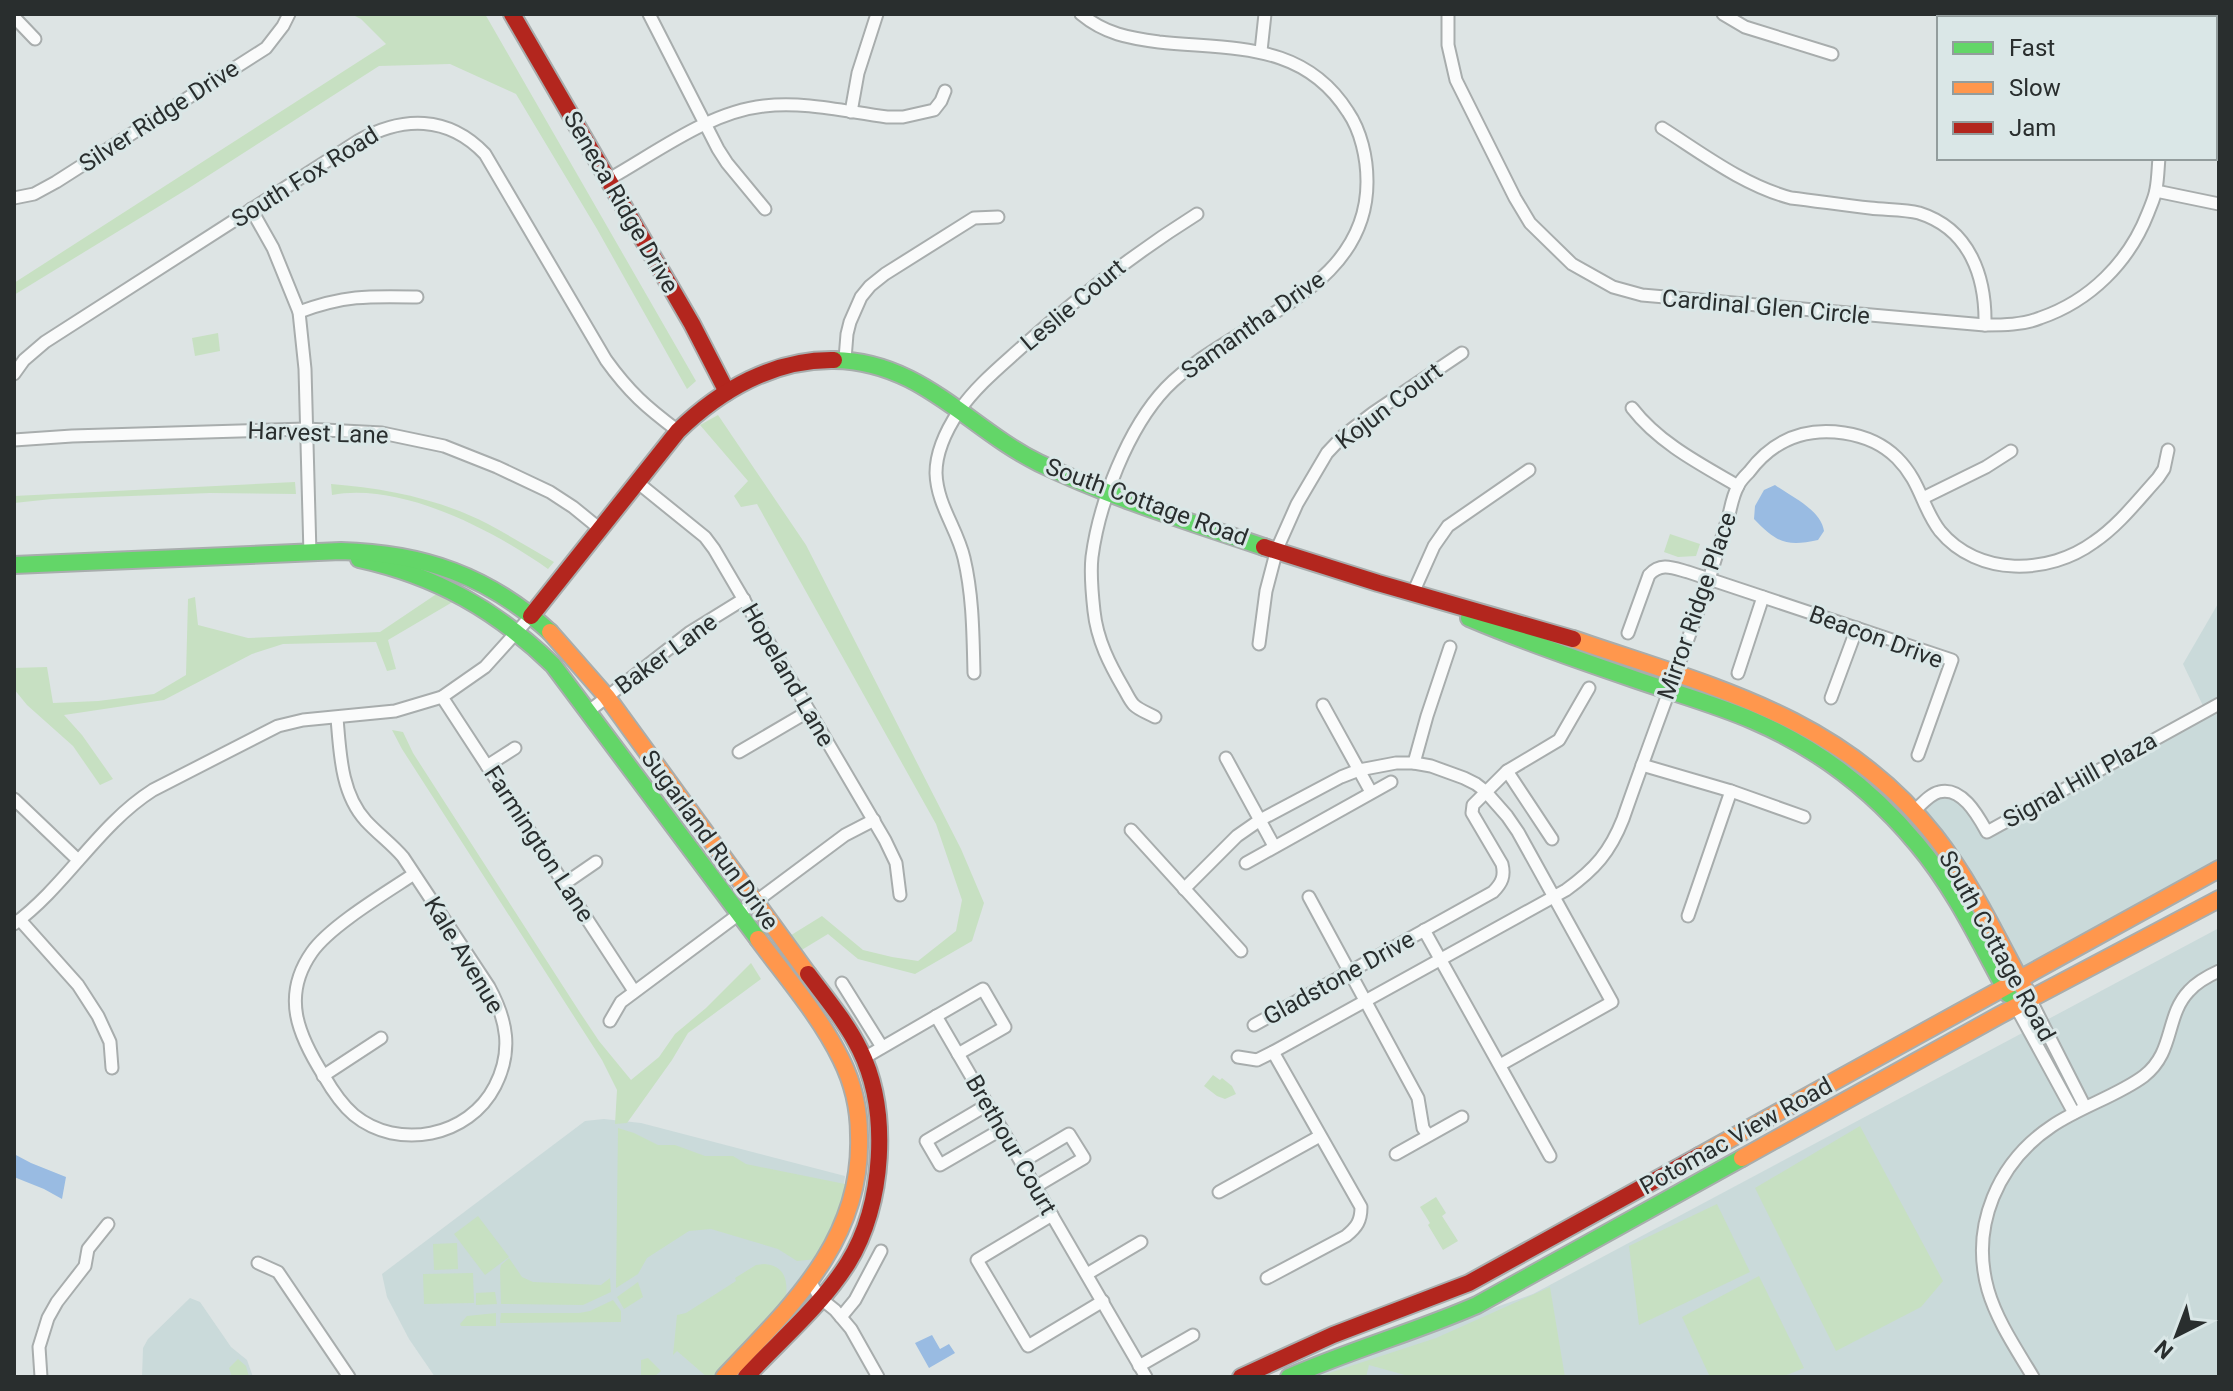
<svg xmlns="http://www.w3.org/2000/svg" width="2233" height="1391" font-family="Roboto,sans-serif">
<style>
.built{fill:#cadada}
.green{fill:#c7e0c2}
.water{fill:#99bbe2}
.lines{fill:none;stroke-linecap:round;stroke-linejoin:round}
.street-casing{stroke:#a8adad;stroke-width:15}
.fast-casing{stroke:#a8adad;stroke-width:20}
.slow-casing{stroke:#a8adad;stroke-width:20}
.jam-casing{stroke:#a8adad;stroke-width:20}
.street{stroke:#fafbfb;stroke-width:11}
.fast{stroke:#63d668;stroke-width:16}
.slow{stroke:#ff974d;stroke-width:16}
.jam{stroke:#b3261e;stroke-width:16}
.labels{text-anchor:middle;dominant-baseline:central;stroke-width:6;stroke-linejoin:round;paint-order:stroke}
.street-label{font-size:24px;fill:#292e2e;stroke:#dae7e7}
</style>
<rect width="100%" height="100%" fill="#dde4e4"/>
<g class="built">
<polygon points="2219,602 2219,869 2019,979 1913,812 1934,793 1950,792 1987,831 2205,710 2183,664"/>
<polygon points="2219,928 2219,1377 1299,1377 1533,1294"/>
<polygon points="604,1119 641,1123 845,1176 842,1198 835,1219 813,1261 788,1293 712,1377 435,1377 409,1339 387,1297 382,1274 585,1121"/>
<polygon points="190,1298 200,1302 231,1347 247,1360 253,1377 142,1377 143,1348 148,1339"/>
</g>
<g class="green">
<polygon points="351,14 485,14 696,381 687,389 597,229 516,94 450,64 379,66 189,188 14,295 14,283 386,44 361,19"/>
<polygon points="218,333 220,351 195,356 192,338"/>
<polygon points="718,415 806,545 961,849 984,903 972,941 915,974 858,959 828,934 800,951 788,937 822,916 863,950 892,957 918,961 956,931 962,900 936,824 757,504 741,507 734,496 748,481 700,425"/>
<polygon points="295,482 296,494 210,493 52,499 14,503 14,496"/>
<path d="M331,484C384,488 440,499 488,524C510,536 532,549 554,562L548,569C493,530 401,482 332,495Z"/>
<polygon points="1670,534 1700,544 1696,556 1678,557 1664,552"/>
<polygon points="438,593 456,600 388,640 396,669 387,671 376,642 283,644 252,654 164,700 64,715 82,735 113,779 100,785 73,746 27,705 14,689 14,668 47,667 53,703 98,701 154,694 186,675 188,599 195,597 198,625 248,638 380,632"/>
<polygon points="392,730 403,732 413,753 579,1011 599,1041 631,1080 659,1057 675,1034 706,1008 751,963 761,979 688,1033 672,1060 627,1123 615,1124 617,1090 602,1060 402,749"/>
<polygon points="1213,1075 1220,1080 1222,1078 1232,1086 1236,1094 1225,1099 1217,1096 1204,1086"/>
<polygon points="1860,1126 1943,1281 1921,1307 1836,1351 1755,1188"/>
<polygon points="618,1128 634,1133 658,1145 675,1145 705,1156 733,1156 746,1164 850,1185 842,1213 816,1259 797,1261 778,1249 711,1229 689,1231 647,1258 638,1274 616,1288"/>
<polygon points="1436,1197 1446,1213 1442,1216 1458,1241 1443,1250 1428,1225 1430,1223 1420,1207"/>
<polygon points="1717,1204 1750,1272 1639,1325 1629,1246"/>
<polygon points="478,1216 509,1257 485,1275 454,1234"/>
<polygon points="457,1243 458,1269 434,1270 433,1244"/>
<polygon points="509,1258 522,1277 533,1282 601,1285 610,1278 611,1292 583,1305 501,1304 500,1270 501,1265"/>
<path d="M765,1264C784,1266 788,1279 786,1297L714,1377H707L677,1351L673,1355L677,1315L686,1313L736,1281L735,1278L756,1265Z"/>
<polygon points="473,1273 474,1303 424,1304 423,1274"/>
<polygon points="1759,1276 1804,1368 1782,1377 1710,1377 1682,1317"/>
<polygon points="638,1282 643,1297 624,1309 617,1297"/>
<polygon points="1550,1287 1565,1377 1412,1377 1369,1365 1366,1377 1317,1377 1436,1338"/>
<polygon points="495,1292 497,1304 476,1305 476,1293"/>
<polygon points="613,1300 621,1311 621,1322 500,1323 501,1313 579,1313 590,1311"/>
<polygon points="496,1313 496,1326 461,1326 460,1324 467,1316"/>
<polygon points="648,1358 661,1371 654,1377 641,1377 641,1360"/>
<polygon points="238,1359 246,1366 249,1377 232,1377 229,1368"/>
</g>
<g class="water">
<path d="M1775,485C1792,497 1821,510 1824,531L1818,540C1786,547 1776,542 1754,519L1755,506L1764,490Z"/>
<polygon points="14,1154 31,1163 66,1177 62,1199 44,1189 14,1177"/>
<polygon points="932,1335 940,1349 949,1344 955,1353 929,1368 915,1343"/>
</g>
<g class="lines">
<g class="street-casing">
<g id="street">
<polyline points="649,14 718,149 727,163 765,209"/>
<path d="M1081,14C1105,34 1129,38 1159,42C1232,50 1303,41 1348,112C1361,131 1367,158 1367,181C1368,294 1231,321 1166,388C1128,428 1099,503 1092,557C1090,575 1092,593 1094,611C1097,640 1110,665 1124,689C1127,694 1130,701 1134,705C1139,710 1148,713 1155,717"/>
<path d="M1448,14V45L1456,80L1515,198L1530,223L1572,264L1613,287L1642,295L1985,325C2003,325 2023,325 2040,318C2090,301 2129,262 2148,213C2151,205 2155,197 2156,189C2158,179 2158,168 2159,158"/>
<polyline points="1723,14 1745,27 1832,54"/>
<polyline points="2131,14 2132,18"/>
<polyline points="14,17 35,39"/>
<polyline points="1261,51 1265,14"/>
<polyline points="2215,63 2219,62"/>
<polyline points="851,112 858,73 877,14"/>
<path d="M1662,128C1703,154 1743,185 1791,198C1817,201 1843,205 1870,208C1886,210 1904,209 1919,213C1970,229 1986,277 1985,325"/>
<path d="M609,179C657,152 709,112 764,106C805,101 847,112 887,117H903L934,110L941,101L945,91"/>
<polyline points="2156,191 2219,204"/>
<polyline points="14,198 34,194 56,182 266,48 283,26 289,14"/>
<polyline points="251,209 273,248 299,312 305,369 310,554"/>
<path d="M299,312C345,295 369,296 417,297"/>
<polyline points="845,359 847,334 850,322 861,297 870,286 885,274 974,218 998,217"/>
<path d="M14,374L24,360L45,342L358,141C402,116 448,115 485,154L606,360C629,392 646,407 678,431"/>
<path d="M1632,408C1659,443 1700,464 1738,486"/>
<polyline points="14,440 72,436 306,429 382,433 444,446 497,467 550,492 573,507 600,529"/>
<polyline points="637,482 705,537 714,549 885,840 896,863 900,895"/>
<polyline points="1923,498 1986,467 2011,451"/>
<polyline points="1413,593 1434,546 1448,526 1529,470"/>
<path d="M1628,633L1649,575C1661,562 1673,568 1688,572L1952,660L1918,755"/>
<polyline points="1259,644 1266,591 1277,549 1297,504 1327,453 1343,436 1373,413 1462,353"/>
<path d="M974,673C973,635 973,596 964,558C957,528 937,505 936,473C936,450 947,429 959,411C976,386 1001,366 1023,346C1078,297 1135,253 1197,214"/>
<polyline points="1738,673 1763,597"/>
<polyline points="442,697 634,991"/>
<polyline points="1831,698 1857,628"/>
<polyline points="1323,705 1371,792"/>
<polyline points="589,711 689,633 744,599"/>
<path d="M337,718C340,753 341,794 366,821C378,834 392,844 403,857L489,987C507,1020 513,1051 495,1086C469,1137 398,1151 354,1115C341,1104 332,1090 324,1076C298,1035 281,996 312,952C330,926 387,892 414,874"/>
<polyline points="739,752 809,711"/>
<polyline points="1226,758 1274,846"/>
<polyline points="1414,763 1427,716 1450,647"/>
<polyline points="1642,765 1731,791 1804,817"/>
<polyline points="487,766 515,748"/>
<polyline points="1507,771 1552,839"/>
<polyline points="14,799 78,860"/>
<path d="M1913,812C1921,805 1930,794 1939,792C1962,786 1978,816 1987,832L2219,704"/>
<polyline points="1131,830 1241,951"/>
<polyline points="1246,863 1391,782"/>
<polyline points="564,884 596,862"/>
<polyline points="1184,889 1237,836 1260,820 1341,777 1359,770 1396,763 1414,763 1431,766 1464,778 1476,784 1485,791 1507,816 1518,832 1612,1002 1500,1065"/>
<polyline points="1309,897 1418,1098 1423,1128 1428,1135"/>
<polyline points="1688,916 1731,791"/>
<polyline points="20,920 78,985 98,1016 110,1042 112,1068"/>
<path d="M14,924C66,886 98,825 153,790L278,726L303,720L395,711L442,697L485,667L531,616"/>
<polyline points="1424,930 1550,1156"/>
<polyline points="842,983 882,1047"/>
<polyline points="2030,999 2085,1107"/>
<polyline points="2016,1007 2074,1113"/>
<polyline points="936,1016 1146,1377"/>
<polyline points="610,1021 621,1002 845,835 874,820"/>
<path d="M1254,1025L1493,892C1502,883 1505,876 1502,864L1472,813L1473,805L1507,771L1559,740L1589,688"/>
<path d="M1238,1057L1257,1060L1273,1052L1566,890C1595,869 1610,852 1623,819C1651,738 1682,659 1709,579C1716,558 1722,536 1729,515C1731,506 1733,495 1738,486C1740,481 1745,476 1749,472C1773,440 1804,427 1844,433C1864,436 1883,444 1897,458C1921,482 1922,508 1940,531C1978,577 2049,575 2094,542C2119,525 2138,500 2158,478L2164,469L2168,450"/>
<polyline points="864,1058 983,989 1005,1027 958,1054"/>
<polyline points="323,1076 381,1038"/>
<polyline points="987,1105 926,1141 940,1165 1002,1129"/>
<polyline points="1396,1154 1462,1117"/>
<polyline points="1022,1162 1069,1134 1084,1158 1035,1187"/>
<polyline points="1219,1192 1320,1136"/>
<polyline points="1052,1215 977,1260 1028,1346 1103,1301"/>
<polyline points="258,1263 278,1272 349,1377"/>
<polyline points="1087,1274 1141,1242"/>
<path d="M1267,1278L1346,1236C1357,1227 1361,1221 1361,1207L1273,1052"/>
<polyline points="810,1281 820,1298 835,1310 851,1329 878,1377"/>
<polyline points="841,1317 855,1300 881,1251"/>
<polyline points="1139,1366 1193,1335"/>
<polyline points="41,1377 39,1347 48,1318 57,1302 85,1266 88,1249 108,1224"/>
<path d="M2033,1377C2017,1350 1997,1321 1988,1290C1970,1226 1998,1162 2052,1126C2080,1107 2119,1095 2144,1076C2175,1052 2165,1016 2189,991C2197,982 2208,976 2219,971"/>
</g>
</g>
<g class="fast-casing">
<g id="fast">
<path d="M834,360C921,361 968,428 1039,463C1109,497 1190,522 1264,547"/>
<path d="M359,559C437,576 496,610 553,665L758,939"/>
<path d="M14,565L341,551C423,553 489,576 550,632"/>
<path d="M1469,618C1523,641 1578,660 1634,679C1674,693 1715,704 1754,721C1817,748 1873,791 1917,844C1955,889 1980,943 2008,994"/>
<path d="M1289,1377C1350,1350 1415,1332 1477,1305L1742,1158"/>
</g>
</g>
<g class="slow-casing">
<g id="slow">
<polyline points="550,632 607,697 808,974"/>
<path d="M1573,639C1710,686 1841,716 1935,836C1974,886 2000,944 2030,999"/>
<polyline points="1699,1156 2219,869"/>
<polyline points="1742,1158 2000,1015 2219,899"/>
<path d="M724,1377C791,1306 863,1240 859,1135C859,1109 853,1083 841,1059C820,1016 786,977 758,939"/>
</g>
</g>
<g class="jam-casing">
<g id="jam">
<polyline points="512,14 692,324 727,392"/>
<polyline points="1264,547 1378,583 1573,639"/>
<path d="M531,616L678,431C720,390 774,359 834,360"/>
<path d="M746,1377C780,1340 821,1306 848,1263C884,1205 890,1111 860,1050C847,1023 826,998 808,974"/>
<polyline points="1241,1377 1333,1335 1469,1283 1699,1156"/>
</g>
</g>
<use href="#street" class="street"/>
<use href="#fast" class="fast"/>
<use href="#slow" class="slow"/>
<use href="#jam" class="jam"/>
</g>
<g class="labels">
<g class="street-label">
<text transform="translate(159 116) rotate(-33)">Silver Ridge Drive</text>
<text transform="translate(305 177) rotate(-32)">South Fox Road</text>
<text transform="translate(621 202) rotate(60)">Seneca Ridge Drive</text>
<text transform="translate(1073 305) rotate(-40)">Leslie Court</text>
<text transform="translate(1766 307) rotate(5)">Cardinal Glen Circle</text>
<text transform="translate(1253 325) rotate(-35)">Samantha Drive</text>
<text transform="translate(1389 406) rotate(-37)">Kojun Court</text>
<text transform="translate(318 433) rotate(2)">Harvest Lane</text>
<text transform="translate(1147 502) rotate(20)">South Cottage Road</text>
<text transform="translate(1697 606) rotate(-71)">Mirror Ridge Place</text>
<text transform="translate(1876 637) rotate(20)">Beacon Drive</text>
<text transform="translate(666 654) rotate(-36)">Baker Lane</text>
<text transform="translate(788 675) rotate(60)">Hopeland Lane</text>
<text transform="translate(2080 780) rotate(-29)">Signal Hill Plaza</text>
<text transform="translate(710 840) rotate(54)">Sugarland Run Drive</text>
<text transform="translate(539 844) rotate(57)">Farmington Lane</text>
<text transform="translate(1997 946) rotate(61)">South Cottage Road</text>
<text transform="translate(464 955) rotate(59)">Kale Avenue</text>
<text transform="translate(1339 978) rotate(-29)">Gladstone Drive</text>
<text transform="translate(1736 1136) rotate(-29)">Potomac View Road</text>
<text transform="translate(1011 1145) rotate(60)">Brethour Court</text>
</g>
</g>
<rect width="2233" height="1391" fill="none" stroke="#292e2e" stroke-width="32"/>
<rect x="1937" y="16" width="280" height="144" fill="#dae7e7" stroke="#939d9d" stroke-width="2"/>
<rect x="1953" y="42" width="40" height="12" fill="#63d668" stroke="#939d9d" stroke-width="2"/>
<text x="2009" y="56" font-size="24" fill="#292e2e">Fast</text>
<rect x="1953" y="82" width="40" height="12" fill="#ff974d" stroke="#939d9d" stroke-width="2"/>
<text x="2009" y="96" font-size="24" fill="#292e2e">Slow</text>
<rect x="1953" y="122" width="40" height="12" fill="#b3261e" stroke="#939d9d" stroke-width="2"/>
<text x="2009" y="136" font-size="24" fill="#292e2e">Jam</text>
<g transform="translate(2177 1335) rotate(222)" stroke="#dae7e7" stroke-width="6" paint-order="stroke">
<path d="M0-6L14 30L0 20L-14 30Z" fill="#292e2e"/>
<text y="-12" font-size="22" font-weight="bold" text-anchor="middle" fill="#292e2e">N</text>
</g>
</svg>
